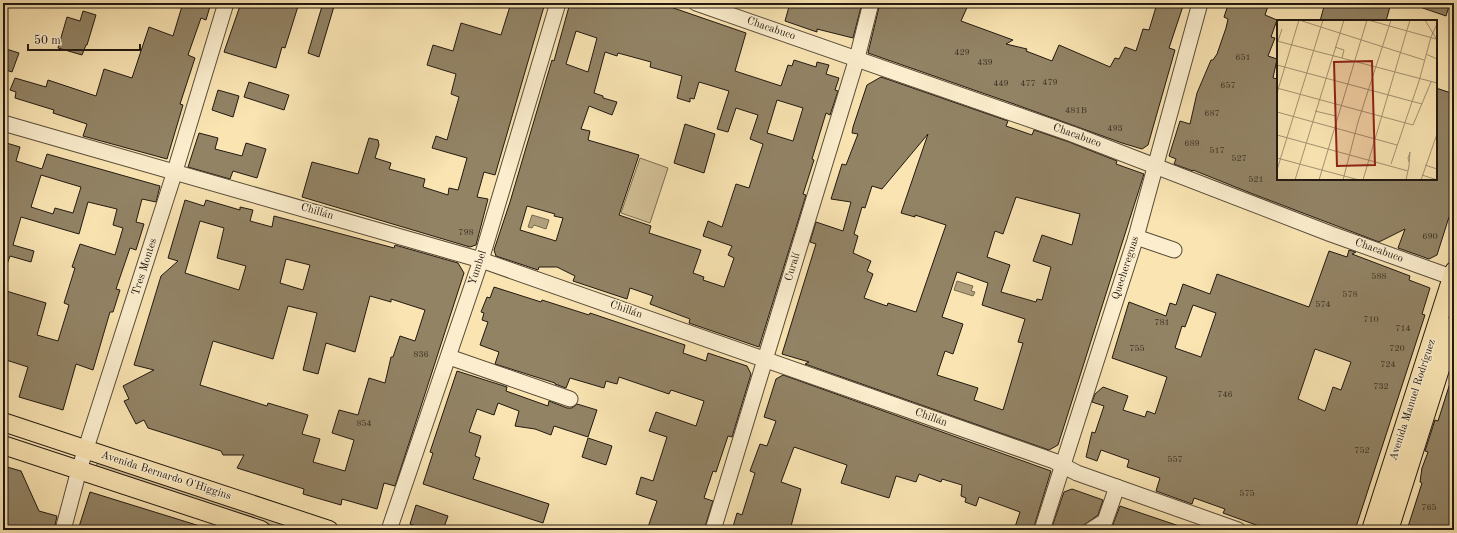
<svg xmlns="http://www.w3.org/2000/svg" width="1457" height="533" font-family="'Old Standard TT',serif">
<style>
.green{fill:#d4c197;stroke:#7b6d54}
.water{fill:#b09f7b;stroke:#776951}
.building{fill:#928365;stroke:#221911;fill-rule:evenodd}
.lines{fill:none;stroke-linecap:round;stroke-linejoin:round}
.minor-casing{stroke:#584c39;stroke-width:17}
.major-casing{stroke:#221911;stroke-width:20}
.minor{stroke:#fbedcd;stroke-width:15}
.major{stroke:#f9e4b2;stroke-width:18}
.labels{text-anchor:middle;dominant-baseline:central;stroke-width:3;stroke-linejoin:round;paint-order:stroke}
.number-label{font-size:9px;fill:#3e3426}
.street-label{font-size:11px;fill:#221911;stroke:#fbedcd}
.inset-road{fill:none;stroke:#a39372;stroke-width:1}
.view{fill:#8f2418;fill-opacity:0.15;stroke:#8f2418;stroke-width:2}
.inset-edge{fill:none;stroke:#221911;stroke-width:2}
</style>
<rect width="100%" height="100%" fill="#f9e4b2"/>
<filter id="stains"><feTurbulence type="fractalNoise" baseFrequency=".005" numOctaves="4"/><feColorMatrix values="0 0 0 0 .2 0 0 0 0 .09 0 0 0 0 .02 0 0 0 .5 -.17"/></filter>
<radialGradient id="worn" r=".72"><stop offset=".6" stop-color="#630" stop-opacity="0"/><stop offset="1" stop-color="#630" stop-opacity=".3"/></radialGradient>
<g class="green">
<polygon points="640,158 668,168 650,223 621,213"/>
<polygon points="98,461 308,530 287,530 96,467"/>
</g>
<g class="water">
<polygon points="532,215 549,220 546,229 534,225 532,228 528,227"/>
<polygon points="957,281 973,286 971,291 975,292 973,296 954,290"/>
</g>
<g class="building">
<polygon points="183,3 211,3 206,20 201,18 188,55 195,58 180,104 183,105 167,159 83,136 87,124 53,113 54,110 15,98 16,92 10,90 15,78 46,87 48,80 96,96 104,69 132,78 149,27 173,36"/>
<polygon points="241,3 299,3 285,48 282,47 276,68 224,52"/>
<polygon points="323,3 335,3 319,57 308,53"/>
<polygon points="511,3 545,3 495,175 484,172 477,197 488,199 476,245 470,247 302,197 312,162 358,174 369,138 378,140 379,145 375,158 391,163 389,169 425,179 423,187 448,195 449,188 458,190 467,158 432,148 436,136 447,140 450,129 459,97 451,94 456,74 427,65 433,45 453,51 461,23 501,35"/>
<path d="M570,3H659L746,33L735,71L781,86L788,65L792,66L794,60L816,67L817,62L829,65L826,74L839,78L835,90L838,91L830,115L826,113L812,159L814,160L803,194L806,195L759,347L689,323L690,319L650,304L653,296L630,288L627,299L573,281L575,276L557,267H539L538,270L496,256L494,250L510,202L552,60L554,61ZM576,31L597,38L588,72L566,64ZM605,52L617,56L618,53L651,62L650,67L682,76L677,98L690,102V98L694,99L699,82L729,91L717,129L728,132L736,108L758,115L750,139L763,144L749,188L736,184L722,227L708,221L703,236L732,246L728,255L734,258L724,287L703,280L704,277L693,273L701,250L649,233L651,226L619,215L639,155L588,140L590,131L581,129L589,106L612,115L617,102L603,98V96L594,93ZM777,100L803,108L793,141L767,133ZM527,206L555,214L554,216L563,218L556,241L520,230Z"/>
<polygon points="790,3 862,3 853,38 817,29 817,32 785,21"/>
<polygon points="880,3 969,3 961,21 1013,40 1006,44 1027,49 1026,51 1052,61 1059,45 1110,67 1115,58 1119,59 1125,47 1136,51 1143,29 1149,30 1156,7 1149,3 1184,3 1169,48 1175,50 1148,145 1142,149 1122,143 1014,104 868,53"/>
<polygon points="1235,3 1269,3 1265,15 1277,20 1271,37 1275,38 1268,56 1277,59 1273,78 1278,79 1278,179 1436,179 1436,88 1454,94 1454,219 1449,217 1437,255 1429,259 1398,248 1405,229 1379,242 1253,194 1193,170 1193,171 1174,164 1176,159 1169,156 1180,121 1190,124 1197,93 1211,60 1213,60 1217,54 1226,28 1228,19 1224,17 1228,5 1233,7"/>
<polygon points="1325,3 1391,3 1386,21 1320,21"/>
<polygon points="1415,3 1450,3 1446,16 1414,5"/>
<polygon points="83,11 96,15 87,45 86,45 82,55 58,48 67,17 80,21"/>
<polygon points="3,48 19,53 12,72 3,69"/>
<path d="M881,77L1008,121L1006,126L1032,135L1034,130L1069,142L1117,161L1116,164L1144,174L1058,445L1049,450L805,364L809,362L782,354L816,244L810,242L816,222L843,231L851,202L831,199L842,164L846,165L858,134L852,133L853,127L867,85ZM928,134L901,213L915,217V215L946,225L916,312L888,303L887,306L864,298L873,274L867,271L871,261L853,253L858,236L854,234L862,207L865,208L872,186L882,189ZM1016,197L1080,214L1072,245L1042,235L1033,261L1051,267L1042,300L1037,299L1036,302L1001,292L1010,265L987,257L995,231L1003,234ZM957,272L988,283L982,305L1025,319L1018,342L1023,343L1003,410L974,400L978,388L937,375L945,351L953,354L963,324L942,317Z"/>
<polygon points="249,82 289,95 284,110 244,97"/>
<polygon points="218,90 239,96 233,117 212,110"/>
<polygon points="685,124 715,134 704,173 674,163"/>
<polygon points="199,133 218,138 215,149 242,156 246,143 266,149 257,178 233,171 230,179 188,167"/>
<path d="M3,142L20,147L16,161L42,169L47,154L160,186L156,202L142,199L136,222L144,224L136,250L130,248L116,289L120,290L113,312H110L93,370L76,364L63,410L19,397L28,367L3,359V290L46,303L37,335L58,341L69,305L64,303L75,268L72,267L80,244L115,255L123,228L113,225L117,209L88,202L79,234L21,217L13,245L34,251L31,262L10,256L6,267L3,266ZM41,175L81,187L73,213L55,208L53,214L31,207Z"/>
<path d="M185,200L204,206L206,200L240,210V207L253,210L250,221L272,227L274,216L394,248L395,245L458,263L464,273L412,434L395,486L384,483L377,509L342,499L341,505L303,494L304,489L237,468L244,455H223L221,451L148,428L144,420L136,424L124,401L129,399L123,386L154,370L134,365L161,276L178,261L168,258ZM200,221L224,228L217,258L246,266L239,290L185,273ZM286,259L310,265L303,290L280,283ZM370,296L391,302V299L425,310L415,341L400,336L393,357H391L385,383L369,378L358,415L339,410L332,433L354,440L345,471L313,462L320,439L302,434L308,415L268,403L267,406L200,385L213,341L273,359L288,306L317,313L303,370L318,374L326,343L355,352Z"/>
<path d="M1349,250L1356,252L1352,254L1410,276L1409,280L1430,288L1422,314L1425,315L1355,530H1270L1223,513L1225,509L1194,498L1192,504L1156,491L1160,478L1127,467L1129,460L1101,450L1097,461L1086,457L1092,432L1095,433L1104,406L1092,402L1095,394L1103,387L1128,396L1123,410L1145,417L1147,411L1155,414L1167,377L1112,358L1129,302L1166,316L1170,303L1176,305L1183,284L1210,294L1217,274L1309,307L1329,251L1347,257ZM1193,305L1216,313L1201,357L1175,348L1182,326L1185,327ZM1315,349L1351,362L1341,390L1333,387L1325,411L1298,399Z"/>
<polygon points="494,287 541,302 542,300 589,315 590,313 685,345 683,353 706,361 708,353 747,366 751,374 732,437 728,436 716,472 713,471 704,498 713,501 704,530 647,530 657,501 636,494 641,477 653,481 667,437 649,431 656,412 696,426 704,401 671,390 669,394 619,377 617,384 606,381 604,388 570,378 566,388 555,384 555,383 495,364 499,352 480,345 488,322 482,320 484,313 481,312 487,297 490,298"/>
<polygon points="457,371 507,387 506,391 548,406 549,401 567,408 572,408 577,404 597,410 588,437 554,426 551,435 535,429 515,426 519,411 498,403 494,415 477,409 469,432 481,436 475,456 480,458 473,479 549,504 543,523 423,484 433,453 430,452"/>
<polygon points="783,375 1051,471 1033,530 1014,530 1020,512 979,497 976,506 965,502 966,498 961,496 962,485 942,479 941,482 919,474 916,482 896,476 889,498 841,483 847,465 794,447 781,482 801,489 790,530 732,530 737,513 742,515 755,473 750,471 760,444 767,446 776,421 764,417 776,379"/>
<polygon points="1451,380 1454,380 1454,530 1407,530 1422,483 1420,482 1422,468 1428,452 1425,451 1435,420 1438,421"/>
<polygon points="588,438 612,446 606,465 582,457"/>
<polygon points="7,467 21,471 39,511 57,516 54,530 3,530 3,480"/>
<polygon points="1072,489 1103,500 1098,515 1077,530 1051,530 1064,492"/>
<polygon points="90,492 203,527 203,530 78,530"/>
<polygon points="416,505 448,516 443,530 428,530 410,524"/>
<polygon points="1120,506 1185,528 1185,530 1114,530 1112,527"/>
</g>
<g class="lines">
<g class="minor-casing">
<g id="minor">
<polyline points="696,3 1072,134 1331,234 1454,278"/>
<polyline points="3,123 481,260 1054,461 1077,473 1238,530"/>
<polyline points="1136,237 1174,250"/>
<polyline points="449,357 570,399"/>
<polyline points="63,530 79,470 175,171 226,3"/>
<polyline points="389,530 481,260 558,3"/>
<polyline points="713,530 857,58 871,3"/>
<polyline points="1042,530 1136,237 1200,3"/>
<polyline points="1091,530 1105,521 1117,487"/>
</g>
</g>
<g class="major-casing">
<g id="major">
<polyline points="3,422 329,530"/>
<polyline points="3,445 261,530"/>
<polyline points="1371,530 1454,271"/>
<polyline points="1389,530 1454,325"/>
</g>
</g>
<use href="#minor" class="minor"/>
<use href="#major" class="major"/>
</g>
<g class="labels">
<g class="number-label">
<text x="962" y="52">429</text>
<text x="1243" y="57">651</text>
<text x="985" y="62">439</text>
<text x="1050" y="82">479</text>
<text x="1001" y="83">449</text>
<text x="1028" y="83">477</text>
<text x="1228" y="85">657</text>
<text x="1076" y="110">481B</text>
<text x="1212" y="113">687</text>
<text x="1115" y="128">493</text>
<text x="1192" y="143">689</text>
<text x="1217" y="150">517</text>
<text x="1239" y="158">527</text>
<text x="1256" y="179">521</text>
<text x="466" y="232">798</text>
<text x="1430" y="236">690</text>
<text x="1379" y="276">588</text>
<text x="1350" y="294">578</text>
<text x="1323" y="304">574</text>
<text x="1371" y="319">710</text>
<text x="1162" y="322">781</text>
<text x="1403" y="328">714</text>
<text x="1137" y="348">755</text>
<text x="1397" y="348">720</text>
<text x="421" y="354">836</text>
<text x="1388" y="364">724</text>
<text x="1381" y="386">732</text>
<text x="1225" y="394">746</text>
<text x="364" y="423">854</text>
<text x="1362" y="450">752</text>
<text x="1175" y="459">557</text>
<text x="1247" y="493">575</text>
<text x="1429" y="507">765</text>
</g>
<g class="street-label">
<text transform="translate(771 29) rotate(19)">Chacabuco</text>
<text transform="translate(1077 136) rotate(20)">Chacabuco</text>
<text transform="translate(317 212) rotate(16)">Chillán</text>
<text transform="translate(1379 251) rotate(20)">Chacabuco</text>
<text transform="translate(145 267) rotate(-72)">Tres Montes</text>
<text transform="translate(793 267) rotate(-73)">Curalí</text>
<text transform="translate(478 268) rotate(-72)">Yumbel</text>
<text transform="translate(1126 268) rotate(-72)">Quechereguas</text>
<text transform="translate(626 310) rotate(19)">Chillán</text>
<text transform="translate(1413 400) rotate(-72)">Avenida Manuel Rodríguez</text>
<text transform="translate(931 418) rotate(20)">Chillán</text>
<text transform="translate(166 476) rotate(18)">Avenida Bernardo O'Higgins</text>
</g>
</g>
<g transform="translate(1277 20)">
<rect width="160" height="160" fill="#f9e4b2"/>
<path class="inset-road" d="M22,0L147,40M91,0L159,19M148,0L160,20M0,21L160,63M1,21L5,9M58,27L67,30L65,38M149,34L160,39M0,45L145,84M0,68L136,105L154,62M0,73L22,0M38,91L59,96M0,92L120,125M0,115L131,151M0,138L82,160M114,144L142,61L154,17L160,4M148,145L160,149M0,150L46,0M145,155L157,159H158H156M18,160L67,0M42,160L90,0M66,160L81,102L114,0M86,160L133,0M129,160L132,146L133,132L131,138L132,142M144,160L160,114"/>
<path class="view" d="M95,41L98,145L60,146L57,42Z"/>
<rect width="160" height="160" class="inset-edge"/>
</g>
<rect width="1457" height="533" fill="none" stroke="#f9e4b2" stroke-width="16"/>
<rect x="4" y="4" width="1449" height="525" fill="none" stroke="#221911" stroke-width="2"/>
<rect x="8" y="8" width="1441" height="517" fill="none" stroke="#221911"/>
<path d="M28 44v6h112v-6" fill="none" stroke="#221911" stroke-width="2"/>
<text x="34" y="44" font-size="12" fill="#221911" stroke="#fbedcd" stroke-width="3" paint-order="stroke">50 m</text>
<rect width="100%" height="100%" filter="url(#stains)"/>
<rect width="100%" height="100%" fill="url(#worn)"/>
</svg>
